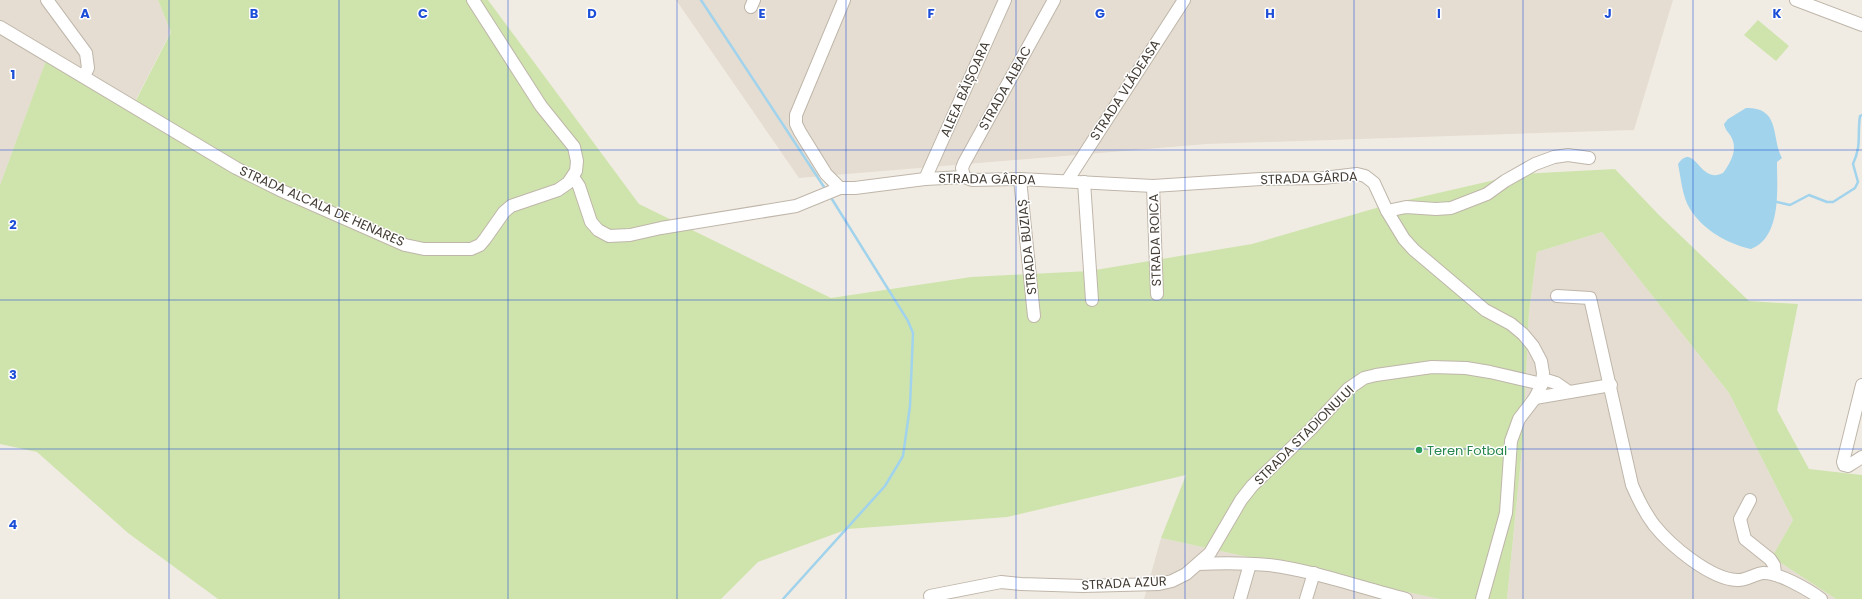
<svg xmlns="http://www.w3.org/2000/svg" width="1862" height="599" font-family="Poppins,sans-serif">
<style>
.residential{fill:#e5ddd2}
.green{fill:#cfe4ad}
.water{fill:#a1d3ec}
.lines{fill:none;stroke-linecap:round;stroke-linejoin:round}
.stream{stroke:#a1d3ec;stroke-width:2.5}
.minor-casing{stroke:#bfb6aa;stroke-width:14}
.minor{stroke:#fff;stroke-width:12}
.grid{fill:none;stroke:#1d4ed8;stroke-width:1;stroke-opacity:0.55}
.leisure-dot{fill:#2e9e5b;stroke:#fff;stroke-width:1.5}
.labels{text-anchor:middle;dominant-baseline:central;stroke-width:3;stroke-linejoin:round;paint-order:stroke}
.street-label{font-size:13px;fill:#433c34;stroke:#fff}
.leisure-label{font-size:13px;fill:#27864d;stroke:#fff;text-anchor:start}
.grid-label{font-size:13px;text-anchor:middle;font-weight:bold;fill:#1d4ed8;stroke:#fff;stroke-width:3;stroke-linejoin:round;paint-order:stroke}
</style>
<rect width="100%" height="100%" fill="#f1ece3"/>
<g class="residential">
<polygon points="0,0 158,0 171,31 131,109 47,59 0,185"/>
<polygon points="676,0 1673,0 1634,130 1207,144 799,178"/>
<polygon points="1602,232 1729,393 1793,520 1772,557 1836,599 1507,599 1523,439 1529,312 1537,252"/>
<polygon points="1161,538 1439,599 1144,599"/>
</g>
<g class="green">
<polygon points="158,0 488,0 639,204 831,298 971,277 1089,271 1252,244 1390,204 1521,174 1615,169 1659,215 1749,301 1798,304 1777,410 1809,469 1862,475 1862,599 1836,599 1772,557 1793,520 1729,393 1602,232 1537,252 1529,312 1523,439 1507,599 1439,599 1161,538 1186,475 1007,517 848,529 758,562 721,599 218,599 128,533 37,452 0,444 0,185 47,58 132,108 171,32"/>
<polygon points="1758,20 1789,46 1776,61 1744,35"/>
</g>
<path class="water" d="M1746,108C1781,107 1771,138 1782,158L1777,162C1777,188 1782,237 1751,249C1728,244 1703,230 1690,209C1682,196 1681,178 1678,164C1692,144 1698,173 1713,175C1716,176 1720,174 1723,173C1731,162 1739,148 1730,135C1727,131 1725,129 1724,124L1728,119Z"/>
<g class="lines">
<g class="stream">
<polyline points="701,0 826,190"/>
<path d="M1777,202L1790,205L1809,195L1827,202H1833L1855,188L1858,182L1853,164C1862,144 1857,136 1860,116L1862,115"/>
<polyline points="783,599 885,486 903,456 910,406 913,333 908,321 830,196"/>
</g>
<g class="minor-casing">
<g id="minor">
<polyline points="47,0 86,53 88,68 84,76"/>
<polyline points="1796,0 1862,25"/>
<polyline points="751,7 754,0"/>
<polyline points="0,27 236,168 280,190 405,245 424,249 471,249 480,245 485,239 504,212 511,206 558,190 568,183 576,171 577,161 574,147 541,106 473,0"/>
<polyline points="573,177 579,186 591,222 598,230 609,236 630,235 661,228 796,206 840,188"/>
<polyline points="964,177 962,168 964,163 1054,0"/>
<polyline points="925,179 1005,0"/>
<polyline points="1020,179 1034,316"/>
<polyline points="1067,181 1184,0"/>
<polyline points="1084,182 1092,300"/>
<polyline points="1153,186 1157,294"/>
<polyline points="840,188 855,188 925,179 964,177 972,180 1020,179 1153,186 1261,179 1323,178 1357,174 1365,176 1374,183 1387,211 1404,239 1414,250 1485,310 1511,324 1523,334 1533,346 1541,361 1543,373 1542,384 1535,398 1519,419 1511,441 1506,513 1482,599"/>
<polyline points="840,188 826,174 800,132 796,124 796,115 844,0"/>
<polyline points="1387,211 1406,207 1436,209 1451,208 1487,194 1505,181 1535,164 1554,157 1568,155 1589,158"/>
<path d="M1557,296L1590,298L1632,485C1638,499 1645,513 1654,525C1670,545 1710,579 1737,580C1746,581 1754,574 1763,573C1778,572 1809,590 1821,599"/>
<polyline points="1543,379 1556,383 1569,392"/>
<polyline points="1862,385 1843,462 1844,465 1848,466 1862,457"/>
<polyline points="1535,398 1611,385"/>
<polyline points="1750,500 1740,519 1745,539 1770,559 1774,565 1775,574"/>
<path d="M1198,564C1222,563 1245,563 1269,565C1316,571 1361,588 1406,599"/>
<polyline points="930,596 1001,582 1021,584 1083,586 1159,584 1172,581 1186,574 1210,553 1241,500 1252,486 1311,429 1348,389 1364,378 1376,375 1432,367 1466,368 1490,372 1542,384"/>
<polyline points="1240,599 1250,564"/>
<polyline points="1306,599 1314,573"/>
</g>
</g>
<use href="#minor" class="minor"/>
</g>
<path class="grid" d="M169,0V599M339,0V599M508,0V599M677,0V599M846,0V599M1016,0V599M1185,0V599M1354,0V599M1523,0V599M1693,0V599M0,150H1862M0,300H1862M0,449H1862"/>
<circle class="leisure-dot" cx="1419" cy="450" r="4"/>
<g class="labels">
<g class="street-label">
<text transform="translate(1005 88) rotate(-61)">STRADA ALBAC</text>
<text transform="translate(965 89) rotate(-66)">ALEEA BĂIȘOARA</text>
<text transform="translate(1125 90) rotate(-57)">STRADA VLĂDEASA</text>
<text transform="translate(1309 178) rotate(-2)">STRADA GÂRDA</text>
<text transform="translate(987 179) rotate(1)">STRADA GÂRDA</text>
<text transform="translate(322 206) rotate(24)">STRADA ALCALA DE HENARES</text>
<text transform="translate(1155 240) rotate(-92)">STRADA ROICA</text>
<text transform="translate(1027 247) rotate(-96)">STRADA BUZIAȘ</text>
<text transform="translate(1304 435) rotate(-45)">STRADA STADIONULUI</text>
<text transform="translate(1124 583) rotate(-3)">STRADA AZUR</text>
</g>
<g class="leisure-label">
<text x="1427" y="450">Teren Fotbal</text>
</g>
</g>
<g class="grid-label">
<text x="85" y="18">A</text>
<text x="254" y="18">B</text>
<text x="423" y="18">C</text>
<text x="592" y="18">D</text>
<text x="762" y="18">E</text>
<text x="931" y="18">F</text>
<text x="1100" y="18">G</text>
<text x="1270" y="18">H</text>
<text x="1439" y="18">I</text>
<text x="1608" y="18">J</text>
<text x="1777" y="18">K</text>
<text x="13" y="79">1</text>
<text x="13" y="229">2</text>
<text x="13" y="379">3</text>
<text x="13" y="529">4</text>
</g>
</svg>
